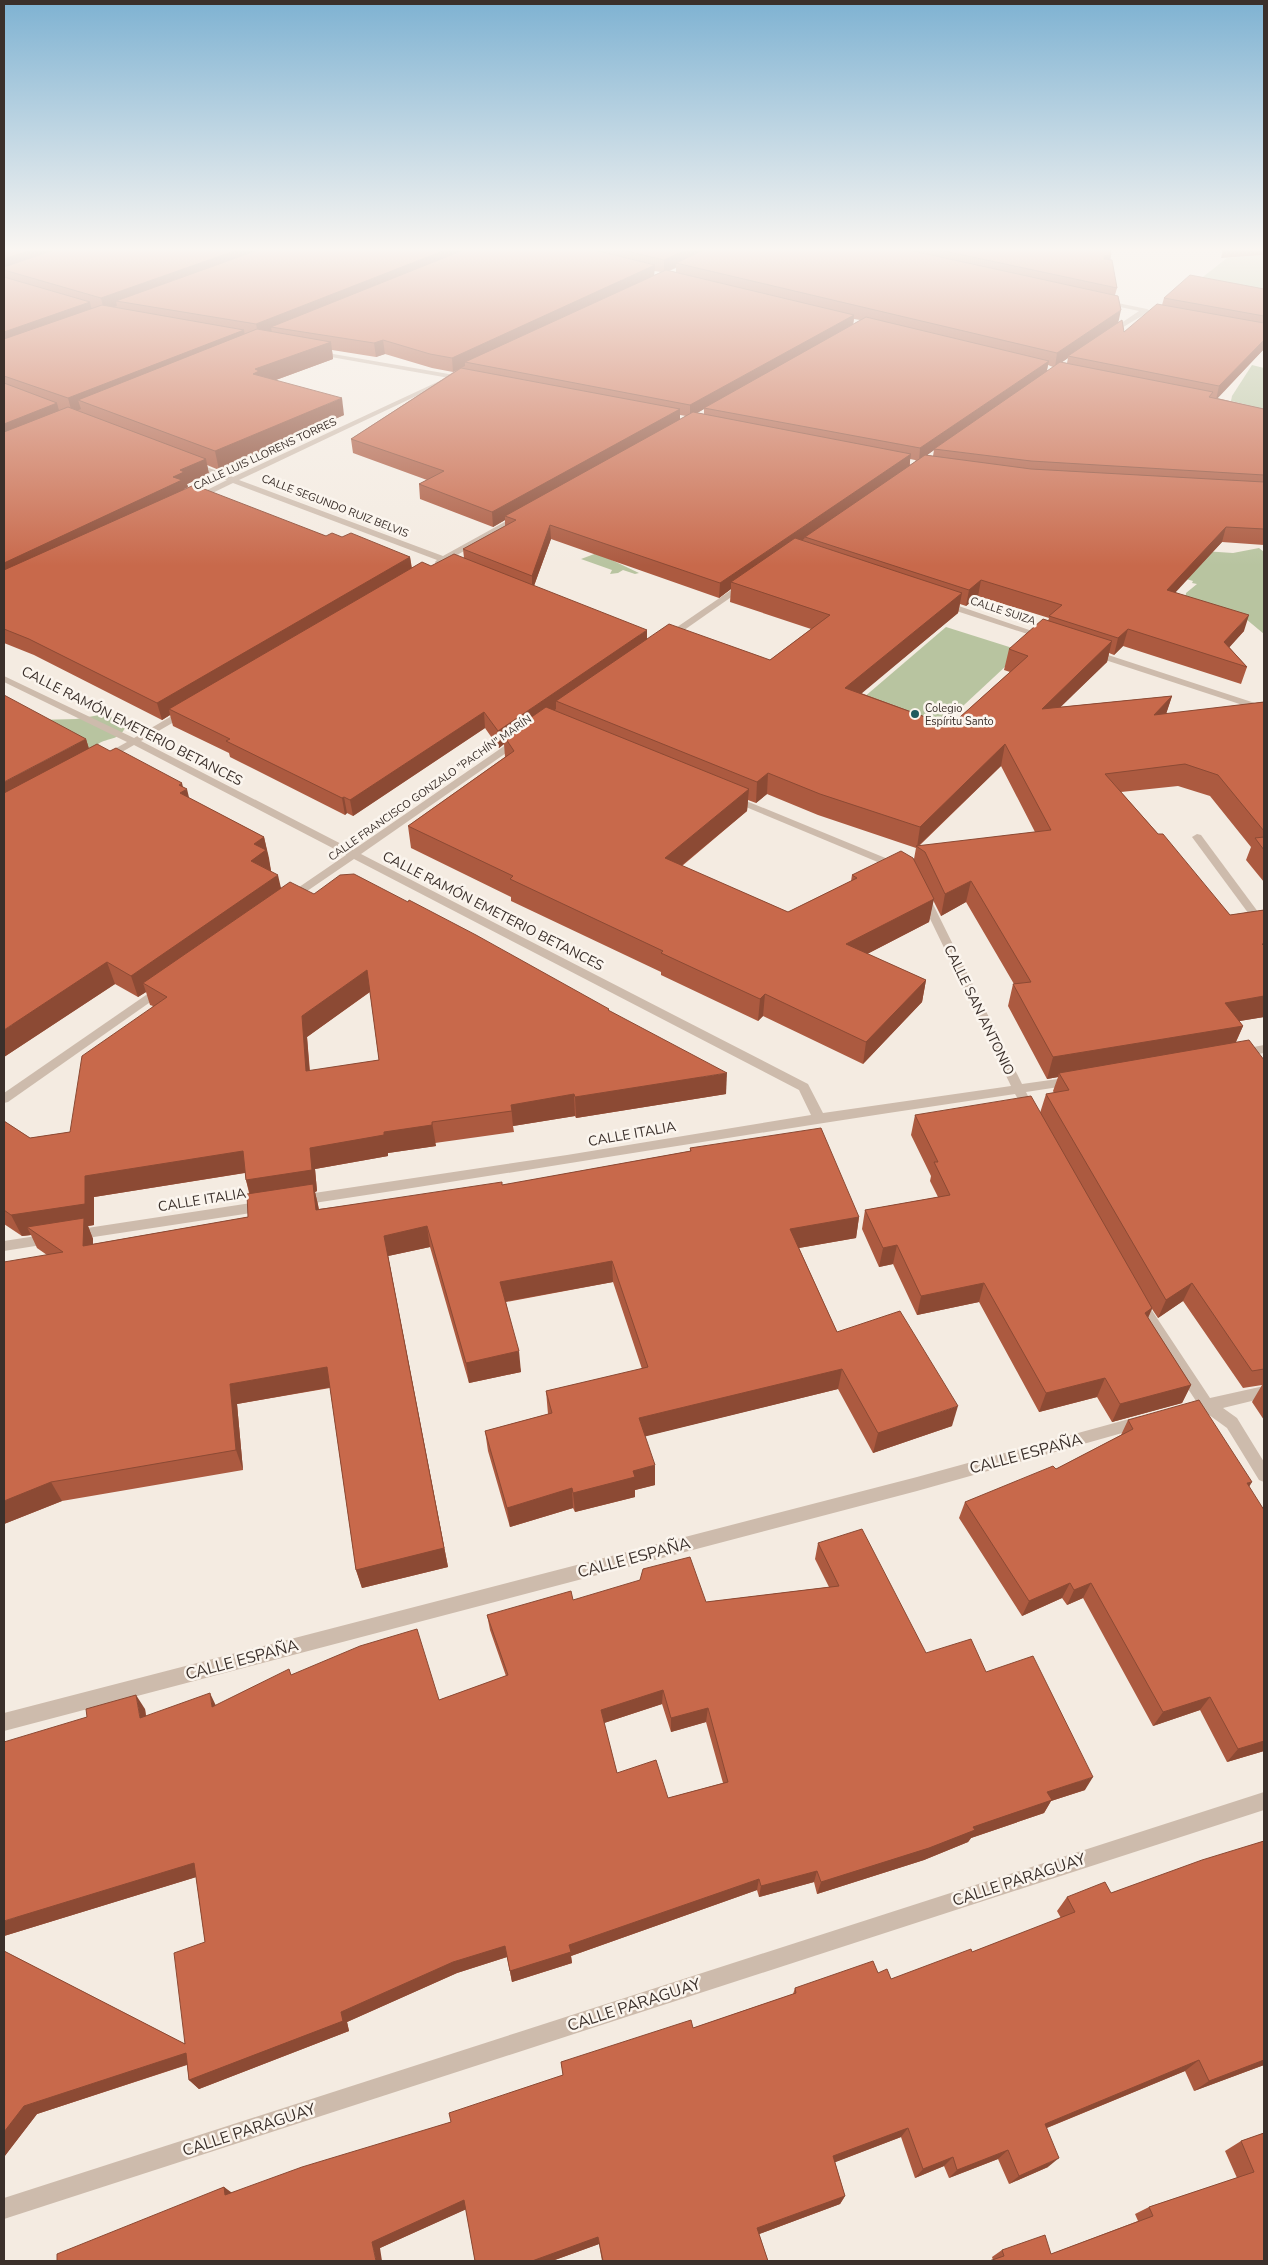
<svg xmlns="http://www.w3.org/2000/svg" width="1268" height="2265" font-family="'Nunito Sans',sans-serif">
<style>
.green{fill:#b8c4a0}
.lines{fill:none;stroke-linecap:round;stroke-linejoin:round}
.street{fill:#cdbbac;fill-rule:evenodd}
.wall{fill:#ac5a40;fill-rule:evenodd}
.shaded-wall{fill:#8c4a34}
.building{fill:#c8694b;stroke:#8c4a34;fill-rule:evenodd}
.poi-dot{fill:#1f5a5e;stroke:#fbf5ee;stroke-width:2}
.labels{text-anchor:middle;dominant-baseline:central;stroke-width:5;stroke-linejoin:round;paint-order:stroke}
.far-street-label{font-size:11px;fill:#3b302b;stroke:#fbf5ee}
.far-poi-label{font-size:11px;fill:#3b302b;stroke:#fbf5ee;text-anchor:start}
.street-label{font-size:14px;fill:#3b302b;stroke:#fbf5ee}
.near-street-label{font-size:16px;fill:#3b302b;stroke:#fbf5ee}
</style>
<rect width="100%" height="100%" fill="#f4ebe1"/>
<g class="green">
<polygon points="1264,255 1264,297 1194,284 1227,258"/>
<polygon points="1252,365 1264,368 1264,409 1231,401 1232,396"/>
<polygon points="1143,547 1233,553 1259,548 1264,552 1264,634 1246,619 1185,605 1186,593 1197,584 1192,583 1193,581 1153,569"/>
<polygon points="597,553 639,573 635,574 623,570 618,573 610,574 612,570 581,559"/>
<polygon points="946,627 1022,651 935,732 856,704"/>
<path d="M100,715C111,717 119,718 125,728C118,741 109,737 98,744C93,747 91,750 85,752L36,720L76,719Z"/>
</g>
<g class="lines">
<g class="street">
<polygon points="1103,300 1147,309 1150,311 1110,335 1108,332 1139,311 1101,303"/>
<polygon points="316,351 466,377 469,379 466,381 314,354"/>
<polygon points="446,378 448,381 239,480 443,556 517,515 524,517 450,559 451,563 436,564 435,562 437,560 233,483 198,500 191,498 227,480 190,467 190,463 196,463 233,477"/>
<polygon points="740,584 747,586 670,640 664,640 664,636"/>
<polygon points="941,602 947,602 1047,636 1040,638 941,606"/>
<polygon points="1090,651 1096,651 1264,706 1264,712 1090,655"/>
<path d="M4,676L134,738L182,710H188V714L141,741L353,850L516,738H522V742L361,854L808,1084L823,1113L1011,1086L919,896L924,893L928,894L1022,1084L1072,1077L1078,1081L1072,1085L1026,1092L1028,1096L1022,1100L1018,1099L1015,1094C777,1129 539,1169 301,1205L296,1204L294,1200L296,1196L301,1195L567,1155L811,1115L799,1090L354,859L294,900H286V896L346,855L134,745L108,760H102V756L127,742L4,682Z"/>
<polygon points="732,795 900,864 901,866 896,869 892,868 729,800 727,798"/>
<polygon points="1197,834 1201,835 1264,920 1264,930 1260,929 1192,837"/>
<polygon points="162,984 166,985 168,988 166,991 8,1102 4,1103 4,1093"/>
<polygon points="1264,1045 1264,1053 1242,1057 1236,1053 1238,1050"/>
<polygon points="264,1201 269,1202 271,1206 269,1210 264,1211 74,1240 69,1239 67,1235 69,1231 74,1230"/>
<polygon points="49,1234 54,1235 56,1239 54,1243 4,1251 4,1241"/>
<polygon points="1140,1298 1145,1300 1210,1398 1264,1386 1264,1398 1223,1408 1237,1418 1264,1462 1264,1482 1259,1480 1227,1428 1205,1412 1186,1416 1181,1414 1179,1410 1181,1406 1196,1401 1135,1308 1133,1304 1135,1300"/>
<polygon points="1140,1416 1145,1417 1147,1422 1145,1427 1140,1428 917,1491 4,1731 4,1713 917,1477"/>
<polygon points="1264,1792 1264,1810 4,2219 4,2198"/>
</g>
</g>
<g class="wall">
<path d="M4,249H1110L1111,255L1110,260L1117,288L1115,295L1118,322L1124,332L1162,305L1164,298L1264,289V349L1217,398L1264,409V545L1222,542L1175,592L1244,631L1229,647L1247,667L1241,684L1123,646L1114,655L1109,653L1107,662L1060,707L1172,696L1166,714L1264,702V882L1246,860L1251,847L1210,796L1178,786L1121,792L1230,915L1264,910V1017L1239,1021L1243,1026L1236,1042L1264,1060V1420L1252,1402L1262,1385L1243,1388L1183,1301L1158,1318L1152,1309L1148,1318L1191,1385L1182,1403L1112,1422L1097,1397L1039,1412L979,1302L917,1315L893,1264L879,1267L862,1229L865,1210L938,1197L930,1181L931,1176L911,1135L915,1115L1040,1113L1046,1094L1054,1093L1053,1091L1058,1077L1047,1079L1008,1006L1013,984H1014L966,902L941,916L933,900L929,922L867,954L926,980L922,1002L863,1064L763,1016L758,1021L661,975V972L511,901V897L411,848L408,826L505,757L504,744L499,748L485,728L353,816L347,813L345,815L230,757L229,753L173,726L170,715L162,720L34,655L4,643ZM676,268V272L669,271ZM654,271L661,272L654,275ZM854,319L860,320L853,324ZM332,350L376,357L385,354L432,368L453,372L458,369L351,439L353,453L427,480L419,484L420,499L493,527L505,520V526L463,549L464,558L431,566L412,568L410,557L342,537L326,536L184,490V489L188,487L187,484L209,474L207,465L219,470L344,415L276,380L333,359ZM1068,358L1067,363L1062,362ZM1048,365L1053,367L1047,371ZM704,409V414L697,413ZM680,415L686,416L680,420ZM934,450L933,456L927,455ZM910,459L915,460L916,461L910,465ZM551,539L719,598L731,589L730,602L811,629L770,660L647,639L534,586ZM978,596L1049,618L1048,621L1009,649L1004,670L1010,672L950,726L861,693L958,613L960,604L966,606ZM1001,766L1035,832L919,846ZM767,794L818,815L916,848L914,859L852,875L851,881L788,912L682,866L747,811L748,800L756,803Z"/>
<path d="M86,739L89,749L183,787L189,798L264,837L271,871L281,888L314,894L609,1011L726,1094L576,1118L575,1116L513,1126L514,1132L435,1143L436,1146L388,1153V1156L315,1169L317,1191L315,1192L319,1209L502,1185L690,1151V1148L859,1217L856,1238L799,1248L837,1332L952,1426L873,1453L838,1389L645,1436L655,1485L635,1490V1497L575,1512L573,1508L510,1527L488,1451L485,1431L548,1414L546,1391L642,1369L613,1282L506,1302L521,1372L469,1383L430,1247L388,1256L448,1567L362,1588L356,1570L330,1388L237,1404L243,1470L62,1501L4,1524L47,1255L37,1248L31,1235L22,1236L4,1224V1121L30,1138L70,1132L153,1006L150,1005L146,992L138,997L115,984L4,1057ZM370,992L379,1060L310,1071L307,1037ZM245,1173L246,1180L249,1193L248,1217L93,1244V1239L88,1226L94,1225V1197Z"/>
<polygon points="1128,1420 1249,1487 1264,1751 1227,1762 1200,1710 1153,1726 1083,1598 1067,1605 1062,1598 1022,1616 959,1518 965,1502 1056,1469 1121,1435"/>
<path d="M818,1543L926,1653L986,1672L1085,1790L1051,1801L1044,1813L971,1838L968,1842L924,1860L817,1894L814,1882L759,1897L757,1890L571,1956L572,1963L512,1982L507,1957L457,1973L347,2022L349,2031L199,2089L189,2080L187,2065L37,2114L4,2157V1951L185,2044L205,1942L196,1877L4,1936L145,1709L146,1716L216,1706L291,1675L439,1700L506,1676L490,1630L487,1615L573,1600L706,1602L829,1587L815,1559ZM662,1704L671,1732L706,1722L723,1783L668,1798L617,1773L604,1723Z"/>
<polygon points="1264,1841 1264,2065 1194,2091 1185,2071 1047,2128 1048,2167 1009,2184 998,2159 949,2178 944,2166 915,2178 901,2137 835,2162 845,2196 840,2204 759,2234 768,2261 602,2261 599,2244 552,2261 475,2261 466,2209 380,2248 57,2261 224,2187 231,2193 451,2122 563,2075 561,2062 693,2028 793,1994 795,1988 878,1973 891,1979 972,1952 1061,1918 1057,1911 1067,1897 1111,1893"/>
<polygon points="1264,2133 1264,2261 993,2260 992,2257 1002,2250 1051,2254 1138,2221 1135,2214 1149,2207 1237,2178 1225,2151 1241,2141"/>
</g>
<g class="shaded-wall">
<polygon points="34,249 77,249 4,270 4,259"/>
<polygon points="240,249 278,249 116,301 117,306 104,311 101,298"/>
<polygon points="448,249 481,249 271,327 272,333 259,338 256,324"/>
<polygon points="688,249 715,249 676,263 676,267 664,273 664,260"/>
<polygon points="1223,249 1264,249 1264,255 1221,258"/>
<polygon points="1111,255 1109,268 1101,269 1104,256"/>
<polygon points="655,265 654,278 465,362 465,366 453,372 452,358"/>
<polygon points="90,302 93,315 4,347 4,332"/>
<polygon points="1121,310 1118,324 1068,356 1068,358 1055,367 1057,353"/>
<polygon points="854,315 853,327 704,408 704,409 690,417 690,405"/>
<polygon points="244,330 246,344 78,400 81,409 72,413 68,398"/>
<polygon points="383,340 385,354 376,357 374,343"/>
<polygon points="1264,340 1264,349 1216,400 1219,386"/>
<polygon points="331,342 333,359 262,385 253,374 255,369"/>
<polygon points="1049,361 1046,373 934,449 934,450 919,461 920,448"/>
<polygon points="342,398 344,415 219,470 215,451"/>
<polygon points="57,403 61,418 4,441 4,424"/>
<polygon points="680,409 680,423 505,516 505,520 493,527 492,512"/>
<polygon points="911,454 909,468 805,537 804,539 739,584 731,582 731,589 719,598 720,583"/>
<polygon points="206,459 209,474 187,484 188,487 184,489 186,496 4,581 4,563 173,477 180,470"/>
<polygon points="550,525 551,539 532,591 532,576"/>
<polygon points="1226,527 1222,542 1163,606 1167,590"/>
<polygon points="410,557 412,573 169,709 170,715 162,720 157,703"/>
<polygon points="981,580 978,596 966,606 969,590"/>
<polygon points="962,593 958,613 843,709 845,688"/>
<polygon points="1249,615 1244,631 1219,659 1224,642"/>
<polygon points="1128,629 1123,646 1114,655 1118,638"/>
<polygon points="647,630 647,646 556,701 556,709 508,742 504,736 504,744 499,748 498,731"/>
<polygon points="1112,641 1107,662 1037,730 1042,709"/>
<polygon points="1172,696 1165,717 1154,715"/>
<polygon points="484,712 485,728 353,816 350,800"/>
<polygon points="86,739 92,759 4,807 4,782"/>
<polygon points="1005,744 1001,766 917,847 920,827"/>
<polygon points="768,773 767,794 756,803 757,782"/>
<polygon points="182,783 184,791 187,789 192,810 186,814 179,785"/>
<polygon points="749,789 747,811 664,880 665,858"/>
<polygon points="344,797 347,813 345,815 342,798"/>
<polygon points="264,837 269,858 271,871 251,861 254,844"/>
<polygon points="278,875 283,897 143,983 146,992 138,997 131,976"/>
<polygon points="971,881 966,902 941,916 945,894"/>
<polygon points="934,899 929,922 842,967 846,944"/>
<polygon points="107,962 115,984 4,1057 4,1030"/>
<polygon points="367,970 371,991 307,1037 311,1093 306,1071 302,1016"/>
<polygon points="926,980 922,1002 863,1064 866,1042"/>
<polygon points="765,994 763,1016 758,1021 760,999"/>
<polygon points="1264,996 1264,1017 1216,1025 1225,1003"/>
<polygon points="1243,1026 1233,1048 1059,1073 1058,1077 1047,1079 1053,1057"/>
<polygon points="727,1073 726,1094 576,1118 575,1097"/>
<polygon points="574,1094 575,1116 513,1126 511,1105"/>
<polygon points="432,1122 436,1146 388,1153 388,1156 315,1169 317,1191 315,1192 318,1205 321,1231 252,1201 246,1180 310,1148"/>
<polygon points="243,1151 250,1172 94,1197 94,1225 88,1226 93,1239 93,1267 27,1227 31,1235 22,1236 11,1215 85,1176"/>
<polygon points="859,1217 856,1238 787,1250 790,1229"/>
<polygon points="427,1226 430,1247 388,1256 448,1567 362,1588 356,1570 384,1236"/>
<polygon points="897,1245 893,1264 879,1267 883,1248"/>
<polygon points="612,1261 613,1282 503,1302 500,1282"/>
<polygon points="984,1283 979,1302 917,1315 921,1296"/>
<polygon points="1192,1283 1183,1301 1158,1318 1166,1300"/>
<polygon points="1152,1308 1144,1327 1145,1313"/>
<polygon points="519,1351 521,1372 469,1383 466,1363"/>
<polygon points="327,1367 332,1387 237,1404 243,1470 236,1450 230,1384"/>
<polygon points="842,1369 838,1389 639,1438 639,1418"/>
<polygon points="1105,1378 1097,1397 1039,1412 1046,1393"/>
<polygon points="1191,1385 1182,1403 1112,1422 1120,1404"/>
<polygon points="958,1406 952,1426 873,1453 878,1433"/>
<polygon points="655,1465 655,1485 635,1490 635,1497 575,1512 573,1493 633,1471"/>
<polygon points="51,1482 62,1501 4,1524 4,1501"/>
<polygon points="1252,1482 1243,1497 1247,1483"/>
<polygon points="572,1488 573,1508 510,1527 507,1508"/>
<polygon points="1070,1583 1062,1598 1022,1616 1029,1601"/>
<polygon points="1091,1583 1083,1598 1067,1605 1074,1590"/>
<polygon points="663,1690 662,1704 601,1724 601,1710"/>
<polygon points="210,1693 217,1708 212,1707"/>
<polygon points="136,1695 145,1709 148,1732 140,1718"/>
<polygon points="1210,1697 1200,1710 1153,1726 1163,1712"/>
<polygon points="708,1708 706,1722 671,1732 671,1718"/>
<polygon points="1264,1741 1264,1751 1227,1762 1238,1749"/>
<polygon points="1093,1777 1085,1790 1051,1801 1044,1813 971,1838 968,1842 924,1860 817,1894 821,1882 973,1827 1047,1792"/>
<polygon points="194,1863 203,1875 4,1936 4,1921"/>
<polygon points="817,1871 814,1882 759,1897 761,1886"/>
<polygon points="759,1879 757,1890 571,1956 572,1963 512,1982 510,1971 569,1945"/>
<polygon points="505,1946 507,1957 457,1973 347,2022 349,2031 199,2089 189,2080 453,1962"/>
<polygon points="186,2053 195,2062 37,2114 4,2157 4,2132 24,2106"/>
<polygon points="1199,2060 1185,2071 1034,2133 1045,2124"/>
<polygon points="1264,2060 1264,2065 1194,2091 1209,2081"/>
<polygon points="908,2128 901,2137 828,2165 833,2156"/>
<polygon points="1008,2150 998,2159 949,2178 957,2170"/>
<polygon points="953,2157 944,2166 915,2178 923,2169"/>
<polygon points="1059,2158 1048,2167 1009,2184 1019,2176"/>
<polygon points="224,2187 235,2195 225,2195"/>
<polygon points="845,2196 840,2204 754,2236 757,2228"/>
<polygon points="464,2200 469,2208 380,2248 382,2261 376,2261 372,2242"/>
<polygon points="598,2237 599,2244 552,2261 532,2261"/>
</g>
<g class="building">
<polygon points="4,249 34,249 4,259"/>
<polygon points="57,249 240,249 101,298 4,270 4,267"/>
<polygon points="261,249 448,249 256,324 116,301"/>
<polygon points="466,249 590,249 655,265 452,358 430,354 383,340 374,343 271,327"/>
<polygon points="618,249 688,249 664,260"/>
<polygon points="706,249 904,249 1118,296 1121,310 1057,353 676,263"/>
<polygon points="935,249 1110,249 1111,255 1104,256 1104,259 1112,260 1117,288"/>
<polygon points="666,270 854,315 690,405 465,362"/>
<polygon points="1190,275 1264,289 1264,316 1164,298"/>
<polygon points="4,277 90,302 4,332"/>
<polygon points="1157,304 1264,323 1264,340 1219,386 1068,356 1122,320 1124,332"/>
<polygon points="102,305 244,330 68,398 4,376 4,339"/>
<polygon points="866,317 1049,361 920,448 704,408"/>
<polygon points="257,329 331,342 255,369 259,371 253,374 342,398 215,451 78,400"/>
<polygon points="1060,362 1213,392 1209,397 1264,409 1264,475 1031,461 934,449"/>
<polygon points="461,368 680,409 492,512 419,484 444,471 351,439"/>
<polygon points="4,383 57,403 4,424"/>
<polygon points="68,407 206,459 180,470 184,472 173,477 182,480 4,563 4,432"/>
<polygon points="693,412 911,454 720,583 550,525 532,576 463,549 516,520 505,516"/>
<polygon points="925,455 1031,469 1264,482 1264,529 1226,527 1167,590 1249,615 1224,642 1247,667 1128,629 1118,638 1049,616 1062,605 981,580 969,590 805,537"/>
<polygon points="194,485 326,536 332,533 342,537 351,533 410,557 157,703 29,639 4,629 4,570"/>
<polygon points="795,538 962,593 845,688 950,726 1028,656 1009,649 1043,619 1112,641 1042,709 1172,696 1154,715 1264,702 1264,831 1218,775 1185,764 1105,774 1158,834 1163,834 1230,915 1264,910 1264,944 1262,944 1264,946 1264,996 1225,1003 1243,1026 1053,1057 1013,984 1031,982 971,881 945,894 925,852 916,846 1051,830 1005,744 920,827 820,794 768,773 757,782 556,701 669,624 770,660 830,615 731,582"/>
<polygon points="454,554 647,630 498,731 484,712 350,800 344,797 342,798 226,741 230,739 169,709 422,562 431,566"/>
<polygon points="4,695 86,739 4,782"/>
<polygon points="546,707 749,789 665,858 788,912 857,878 852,875 901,851 913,858 934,899 846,944 926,980 866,1042 765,994 760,999 661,953 663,951 510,879 513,876 408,826 514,751 504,736"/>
<polygon points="97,744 110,751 116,748 182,783 179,785 187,789 180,793 264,837 254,844 266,850 251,861 278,875 131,976 107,962 4,1030 4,793"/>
<polygon points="1264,837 1264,850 1255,838"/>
<path d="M354,874L408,902L409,900L476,935L609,1009L608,1010L727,1073L575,1097L574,1094L511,1105L512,1111L432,1122V1125L384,1132V1135L310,1148L312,1170L246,1180L243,1151L85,1176V1204L11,1215L4,1210V1121L30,1138L70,1132L82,1056L167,997L143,983L290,882L314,894L340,875ZM367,970L379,1060L306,1071L302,1016Z"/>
<polygon points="1249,1040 1264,1060 1264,1369 1252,1371 1192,1283 1166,1300 1046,1094 1069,1090 1059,1073"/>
<polygon points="1031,1096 1152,1308 1145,1313 1191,1385 1120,1404 1105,1378 1046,1393 984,1283 921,1296 897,1245 883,1248 865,1210 950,1195 934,1162 938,1162 915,1115"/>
<polygon points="821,1128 859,1217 790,1229 837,1332 900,1311 958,1406 878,1433 842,1369 639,1418 655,1465 633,1471 635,1477 573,1493 572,1488 507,1508 485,1431 552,1413 546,1391 648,1367 612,1261 500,1282 519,1351 466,1363 427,1226 384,1236 444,1548 356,1570 327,1367 230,1384 236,1450 51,1482 4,1501 4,1262 63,1252 27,1227 84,1218 83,1246 248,1217 247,1194 313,1184 316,1210 502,1182 502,1185 691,1151 690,1148"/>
<polygon points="1199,1400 1252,1482 1247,1483 1264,1510 1264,1741 1238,1749 1210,1697 1163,1712 1091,1583 1074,1590 1070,1583 1029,1601 965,1502 1053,1466 1056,1469 1133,1429 1128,1420"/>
<path d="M862,1529L926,1653L971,1639L986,1672L1033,1656L1093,1777L1047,1792L1052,1800L973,1827L975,1830L929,1848L821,1882L817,1871L761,1886L759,1879L569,1945L571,1952L510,1971L505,1946L453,1962L341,2012L343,2021L189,2080L186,2053L24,2106L4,2132V1951L185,2044L174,1953L205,1942L194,1863L4,1921V1742L87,1717L86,1709L136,1695L140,1718L210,1693L212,1707L289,1669L291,1675L360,1646L417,1629L439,1700L508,1675L487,1615L571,1591L573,1600L640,1580L643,1569L690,1557L706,1602L839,1586L818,1543ZM663,1690L671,1718L708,1708L728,1782L668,1798L656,1760L617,1773L601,1710Z"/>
<polygon points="1264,1841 1264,2060 1209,2081 1199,2060 1045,2124 1059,2158 1019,2176 1008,2150 957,2170 953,2157 923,2169 908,2128 833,2156 845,2196 757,2228 768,2261 603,2261 598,2237 532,2261 475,2261 464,2200 372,2242 376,2261 57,2261 57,2254 224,2187 225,2195 302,2167 451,2122 449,2113 563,2075 561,2062 691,2020 693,2028 796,1993 795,1988 873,1961 878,1973 887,1969 891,1979 971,1949 972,1952 1075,1912 1067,1897 1105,1882 1111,1893 1202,1860"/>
<polygon points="1264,2133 1264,2261 989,2261 1004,2256 1002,2250 1045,2235 1051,2254 1153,2216 1149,2207 1254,2172 1241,2141"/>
</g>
<linearGradient id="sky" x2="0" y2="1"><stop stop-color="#7eb2d2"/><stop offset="0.44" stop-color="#faf6f2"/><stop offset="1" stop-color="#faf6f2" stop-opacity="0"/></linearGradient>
<rect width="1268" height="566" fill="url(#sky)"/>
<circle class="poi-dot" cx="915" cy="714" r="5"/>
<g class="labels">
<g class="far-street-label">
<text transform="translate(265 454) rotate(-25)">CALLE LUIS LLORENS TORRES</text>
<text transform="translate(335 506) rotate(21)">CALLE SEGUNDO RUIZ BELVIS</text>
<text transform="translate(1003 611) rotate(18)">CALLE SUIZA</text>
<text transform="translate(430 788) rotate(-35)">CALLE FRANCISCO GONZALO "PACHÍN" MARÍN</text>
</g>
<g class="far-poi-label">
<text x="925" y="708">Colegio<tspan x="925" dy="13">Espíritu Santo</tspan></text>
</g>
<g class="street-label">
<text transform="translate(132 726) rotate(27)">CALLE RAMÓN EMETERIO BETANCES</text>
<text transform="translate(493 911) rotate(27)">CALLE RAMÓN EMETERIO BETANCES</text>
<text transform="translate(979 1010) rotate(64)">CALLE SAN ANTONIO</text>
<text transform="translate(632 1134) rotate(-10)">CALLE ITALIA</text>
<text transform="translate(202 1200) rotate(-9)">CALLE ITALIA</text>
</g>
<g class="near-street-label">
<text transform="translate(1026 1454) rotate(-15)">CALLE ESPAÑA</text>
<text transform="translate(634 1558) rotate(-15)">CALLE ESPAÑA</text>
<text transform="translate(242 1660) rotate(-15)">CALLE ESPAÑA</text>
<text transform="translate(1019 1880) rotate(-18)">CALLE PARAGUAY</text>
<text transform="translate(634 2005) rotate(-18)">CALLE PARAGUAY</text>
<text transform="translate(249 2130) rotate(-18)">CALLE PARAGUAY</text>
</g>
</g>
<rect width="1268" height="2265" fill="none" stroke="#3b302b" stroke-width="10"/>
</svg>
